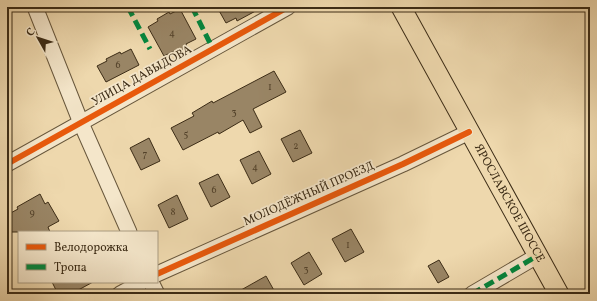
<svg xmlns="http://www.w3.org/2000/svg" width="597" height="301" font-family="Vollkorn,serif">
<style>
.building{fill:#998565;stroke:#3c2c16}
.lines{fill:none;stroke-linecap:round;stroke-linejoin:round}
.minor-casing{stroke:#68573c;stroke-width:17}
.major-casing{stroke:#3c2c16;stroke-width:21}
.minor{stroke:#f4e6ca;stroke-width:15}
.major{stroke:#eed8ad;stroke-width:19}
.quiet{stroke:#00873e;stroke-width:5;stroke-dasharray:10 5;stroke-linecap:butt}
.cycleway-casing{stroke:#f4e6ca;stroke-width:8}
.cycleway{stroke:#e8590c;stroke-width:6}
.labels{text-anchor:middle;dominant-baseline:central;stroke-width:3.5;stroke-linejoin:round;paint-order:stroke}
.number-label{font-size:10px;fill:#53422a}
.street-label{font-size:12px;fill:#3c2c16;stroke:#f4e6ca}
</style>
<rect width="100%" height="100%" fill="#eed8ad"/>
<filter id="stains"><feTurbulence type="fractalNoise" baseFrequency=".005" numOctaves="4"/><feColorMatrix values="0 0 0 0 .2 0 0 0 0 .09 0 0 0 0 .02 0 0 0 .5 -.17"/></filter>
<radialGradient id="worn" r=".72"><stop offset=".6" stop-color="#630" stop-opacity="0"/><stop offset="1" stop-color="#630" stop-opacity=".3"/></radialGradient>
<g class="building">
<polygon points="217,7 263,7 237,21 236,18 226,23"/>
<polygon points="180,9 196,39 186,44 187,47 175,54 174,51 164,56 148,27 158,21 157,19 169,12 170,14"/>
<polygon points="131,49 139,65 106,82 97,66 107,61 106,59 120,52 121,54"/>
<polygon points="274,71 286,92 253,109 262,127 250,133 243,120 219,134 218,132 183,150 171,128 194,116 192,113 212,101 213,103"/>
<polygon points="300,130 312,153 293,162 281,139"/>
<polygon points="149,138 160,161 141,170 130,148"/>
<polygon points="259,151 271,174 252,184 240,160"/>
<polygon points="218,174 230,197 211,207 199,183"/>
<polygon points="40,194 45,204 48,202 59,221 48,227 50,232 10,232 7,227 7,215 18,209 17,207"/>
<polygon points="177,195 188,219 169,228 158,205"/>
<polygon points="351,229 364,252 345,262 332,239"/>
<polygon points="309,252 322,274 304,285 291,263"/>
<polygon points="439,260 449,277 438,283 428,266"/>
<polygon points="266,276 276,294 234,294"/>
<polygon points="52,282 93,282 71,294 58,294"/>
</g>
<g class="lines">
<g class="minor-casing">
<g id="minor">
<polyline points="35,7 81,123 129,232"/>
<polyline points="7,164 288,7"/>
<polyline points="157,274 403,164 469,132"/>
<polyline points="151,282 157,294"/>
<polyline points="120,294 142,282"/>
<polyline points="472,294 537,256"/>
</g>
</g>
<g class="major-casing">
<g id="major">
<path id="s1" d="M401,7L559,294"/>
</g>
</g>
<use href="#minor" class="minor"/>
<use href="#major" class="major"/>
<g class="quiet">
<polyline points="128,7 150,49"/>
<polyline points="192,7 213,49"/>
<polyline points="472,294 537,256"/>
</g>
<g class="cycleway-casing">
<g id="cycleway">
<polyline points="7,164 288,7"/>
<polyline points="157,274 403,164 469,132"/>
</g>
</g>
<use href="#cycleway" class="cycleway"/>
</g>
<g class="labels">
<g class="number-label">
<text x="172" y="33">4</text>
<text x="118" y="65">6</text>
<text x="270" y="87">1</text>
<text x="234" y="112">3</text>
<text x="186" y="134">5</text>
<text x="296" y="146">2</text>
<text x="145" y="154">7</text>
<text x="255" y="167">4</text>
<text x="214" y="190">6</text>
<text x="173" y="212">8</text>
<text x="32" y="213">9</text>
<text x="348" y="245">1</text>
<text x="306" y="269">3</text>
</g>
<g class="street-label">
<text transform="translate(142 76) rotate(-29)">УЛИЦА ДАВЫДОВА</text>
<text transform="translate(309 194) rotate(-24)">МОЛОДЁЖНЫЙ ПРОЕЗД</text>
<text stroke="none"><textPath href="#s1" startOffset="224">ЯРОСЛАВСКОЕ ШОССЕ</textPath></text>
</g>
</g>
<rect width="597" height="301" fill="none" stroke="#eed8ad" stroke-width="24"/>
<rect x="8" y="8" width="581" height="285" fill="none" stroke="#3c2c16" stroke-width="2"/>
<rect x="12" y="12" width="573" height="277" fill="none" stroke="#3c2c16"/>
<rect x="18" y="231" width="140" height="52" fill="#f4e6ca" stroke="#aa9c82"/>
<rect x="26" y="244" width="20" height="6" fill="#e8590c" stroke="#aa9c82"/>
<text x="54" y="251" font-size="12" fill="#3c2c16">Велодорожка</text>
<rect x="26" y="264" width="20" height="6" fill="#00873e" stroke="#aa9c82"/>
<text x="54" y="271" font-size="12" fill="#3c2c16">Тропа</text>
<g transform="translate(38 38) rotate(309)" stroke="#f4e6ca" stroke-width="3" paint-order="stroke">
<path d="M0-3L7 15L0 10L-7 15Z" fill="#3c2c16"/>
<text y="-6" font-size="11" font-weight="bold" text-anchor="middle" fill="#3c2c16">С</text>
</g>
<rect width="100%" height="100%" filter="url(#stains)"/>
<rect width="100%" height="100%" fill="url(#worn)"/>
</svg>
